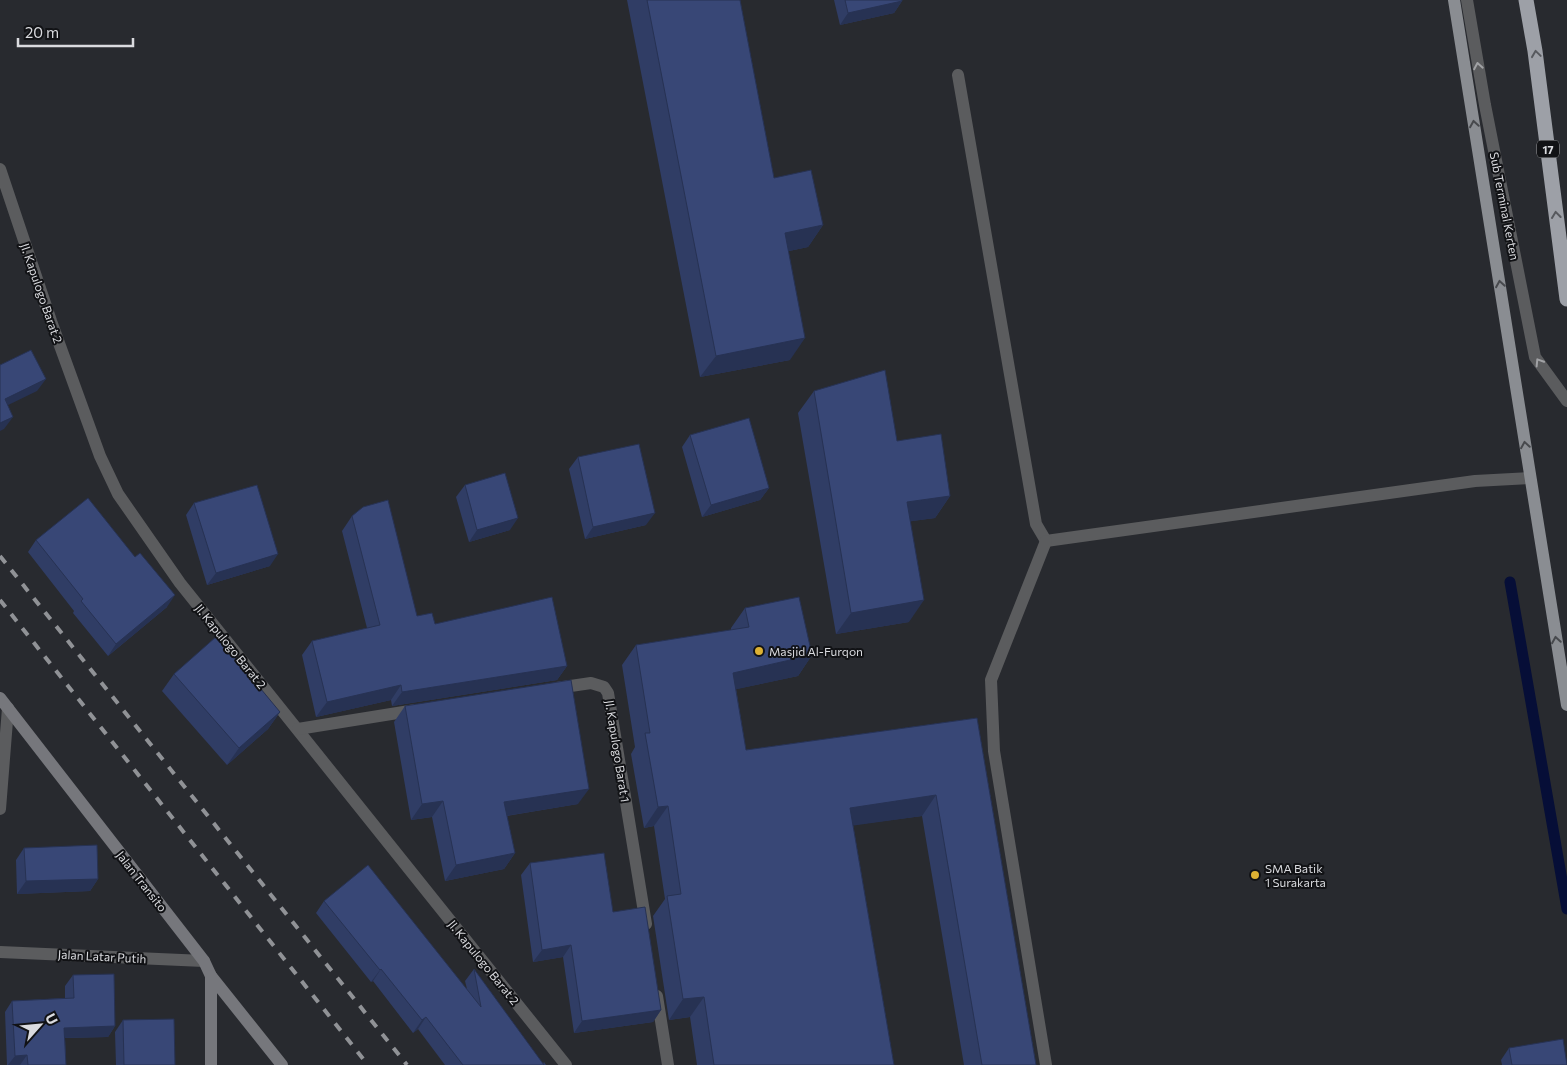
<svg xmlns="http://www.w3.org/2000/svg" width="1567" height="1065" font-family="Commissioner,sans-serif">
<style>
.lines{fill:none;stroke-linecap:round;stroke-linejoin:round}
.stream{stroke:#060e37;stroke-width:11}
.lane{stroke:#5b5c5e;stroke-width:12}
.street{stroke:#5b5c5e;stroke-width:12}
.secondary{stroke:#76777c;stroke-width:12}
.primary{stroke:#8a8d92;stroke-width:12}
.highway{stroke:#9da0a7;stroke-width:15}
.rail{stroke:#909296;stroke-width:4;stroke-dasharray:9 9;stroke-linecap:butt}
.wall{fill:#303d65}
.shaded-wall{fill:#273253}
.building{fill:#384776;stroke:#273253}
.oneway{stroke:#57595e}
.oneway2{stroke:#a1a2a5}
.oneway3{stroke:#47494d}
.poi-dot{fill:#ddb133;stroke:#111215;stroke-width:2}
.labels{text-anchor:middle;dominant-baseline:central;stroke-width:4;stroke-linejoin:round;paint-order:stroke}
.shield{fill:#111215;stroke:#9e9fa2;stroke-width:1}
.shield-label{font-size:11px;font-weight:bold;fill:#dadbdf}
.street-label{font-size:12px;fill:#dadbdf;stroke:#111215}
.poi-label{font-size:12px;fill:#dadbdf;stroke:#111215;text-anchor:start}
</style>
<rect width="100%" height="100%" fill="#282a2f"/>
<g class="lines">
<polyline class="stream" points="1510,582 1567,909"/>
<g class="lane">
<polyline points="1467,0 1485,105 1535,357 1567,401"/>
<polyline points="958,75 1036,524 1046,541 1475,481 1530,478"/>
<polyline points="1046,541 991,680 994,751 1046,1065"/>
</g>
<g class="street">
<polyline points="0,169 51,321 100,456 118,494 180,583 566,1065"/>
<polyline points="557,688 591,683 604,687 608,693 646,924"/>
<polyline points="298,729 416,710"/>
<polyline points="0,809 8,708"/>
<polyline points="0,952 204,961"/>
<polyline points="657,996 668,1065"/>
</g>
<g class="secondary">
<polyline points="0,698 204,961 211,976 282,1065"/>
<polyline points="211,976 211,1065"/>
</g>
<polyline class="primary" points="1454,0 1567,705"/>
<polyline class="highway" points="1526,0 1535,51 1567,299"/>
<g class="rail">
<polyline points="0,556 407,1065"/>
<polyline points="0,600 368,1065"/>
</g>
</g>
<g class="wall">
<polygon points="627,0 740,0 774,178 823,225 808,247 789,251 790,360 700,377"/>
<polygon points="834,0 902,0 902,1 894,13 840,25"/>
<polygon points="814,391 897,441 950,496 935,518 911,521 909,622 836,634 798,413"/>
<polygon points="690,435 769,488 760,500 702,517 682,447"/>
<polygon points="578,457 646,525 585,539 569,469"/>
<polygon points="465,485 510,530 469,542 456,497"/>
<polygon points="194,503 270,566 207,585 186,515"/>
<polygon points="352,516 417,616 435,624 567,666 557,680 392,706 391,700 316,717 302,655 312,641 367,628 342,531"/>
<polygon points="36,540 167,607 108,656 73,613 74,611 28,552"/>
<polygon points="745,608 812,655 798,676 736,689 746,750 977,718 1036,1065 964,1065 922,816 853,825 894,1065 697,1065 690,1017 669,1020 653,916 665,899 654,826 644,828 631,754 635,747 622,665 636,645 731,630 731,628"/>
<polygon points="174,674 280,712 268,729 227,765 162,691"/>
<polygon points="405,706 578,804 507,816 515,853 504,869 445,881 432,817 411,820 394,722"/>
<polygon points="24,848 98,879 90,891 17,894 16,860"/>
<polygon points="530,863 613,912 661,1010 653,1022 574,1033 563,957 533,962 521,875"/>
<polygon points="324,901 467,989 465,981 474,969 543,1064 544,1062 546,1065 445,1065 418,1029 413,1033 373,981 371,982 316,913"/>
<polygon points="73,975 115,1026 108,1037 65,1038 66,1065 7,1065 5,1012 12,1001 65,998 65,986"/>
<polygon points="123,1020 175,1065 116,1065 115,1032"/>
<polygon points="1509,1048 1567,1065 1502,1065 1501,1060"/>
</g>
<g class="shaded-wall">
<polygon points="902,1 894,13 840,25 848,13"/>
<polygon points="823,225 808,247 770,255 785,233"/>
<polygon points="805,338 790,360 700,377 716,356"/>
<polygon points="46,379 37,391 0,409 5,399"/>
<polygon points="13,417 4,429 0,431 0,423"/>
<polygon points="769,488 760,500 702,517 711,505"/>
<polygon points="950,496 935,518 892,524 907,502"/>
<polygon points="655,513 646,525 585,539 593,527"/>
<polygon points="518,518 510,530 469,542 477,530"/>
<polygon points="278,554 270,566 207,585 216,573"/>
<polygon points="175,595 167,607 108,656 116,644"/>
<polygon points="924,600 909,622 836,634 851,613"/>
<polygon points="812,655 798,676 719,693 733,673"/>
<polygon points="567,666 557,680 392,706 402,692"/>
<polygon points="401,685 391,700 316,717 327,702"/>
<polygon points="280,712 268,729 227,765 239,748"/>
<polygon points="589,789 578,804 493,818 504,802"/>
<polygon points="936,795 922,816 836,828 850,808"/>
<polygon points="443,801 432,817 411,820 422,804"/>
<polygon points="668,806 654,826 644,828 658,807"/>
<polygon points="515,853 504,869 445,881 456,865"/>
<polygon points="98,879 90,891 17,894 26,881"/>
<polygon points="571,945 563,957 533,962 542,950"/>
<polygon points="381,969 373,981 371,982 380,970"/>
<polygon points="704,997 690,1017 669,1020 683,999"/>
<polygon points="661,1010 653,1022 574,1033 582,1021"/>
<polygon points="426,1017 418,1029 413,1033 422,1020"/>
<polygon points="115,1026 108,1037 57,1038 64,1028"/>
<polygon points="27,1055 20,1065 8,1065 15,1056"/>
</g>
<g class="building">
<polygon points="647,0 740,0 774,178 811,170 823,225 785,233 805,338 716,356"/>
<polygon points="845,0 902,0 902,1 848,13"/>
<polygon points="31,350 46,379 5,399 13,417 0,423 0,365"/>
<polygon points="885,370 897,441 941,434 950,496 907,502 924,600 851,613 814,391"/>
<polygon points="749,418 769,488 711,505 690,435"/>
<polygon points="639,444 655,513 593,527 578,457"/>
<polygon points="505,473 518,518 477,530 465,485"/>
<polygon points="257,485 278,554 216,573 194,503"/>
<polygon points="88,498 135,557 140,553 175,595 116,644 81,601 83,599 36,540"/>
<polygon points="388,500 417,616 432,613 435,624 552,597 567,666 402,692 401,685 327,702 312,641 380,625 352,516 363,507"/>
<polygon points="799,597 812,655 733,673 746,750 977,718 1036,1065 982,1065 936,795 850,808 894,1065 714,1065 704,997 683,999 667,896 681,894 668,806 658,807 645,733 650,733 636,645 749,627 745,608"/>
<polygon points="217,636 280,712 239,748 174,674"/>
<polygon points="571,680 589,789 504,802 515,853 456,865 443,801 422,804 405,706"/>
<polygon points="97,845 98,879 26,881 24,848"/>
<polygon points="604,853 613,912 645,907 661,1010 582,1021 571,945 542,950 530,863"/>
<polygon points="368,865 481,1007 474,969 544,1065 463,1065 426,1017 422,1020 381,969 380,970 324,901"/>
<polygon points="114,974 115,1026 64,1028 66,1065 28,1065 27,1055 15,1056 12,1001 74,998 73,975"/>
<polygon points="174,1019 175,1065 124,1065 123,1020"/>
<polygon points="1563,1039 1567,1065 1512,1065 1509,1048"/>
</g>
<defs><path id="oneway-chevron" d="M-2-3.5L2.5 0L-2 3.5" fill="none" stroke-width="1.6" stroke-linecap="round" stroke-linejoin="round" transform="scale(1.25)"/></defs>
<g class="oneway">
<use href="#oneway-chevron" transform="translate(1536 54) rotate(-98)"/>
<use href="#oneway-chevron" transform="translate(1556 215) rotate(-97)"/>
</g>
<g class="oneway2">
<use href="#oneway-chevron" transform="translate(1478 66) rotate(-100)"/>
<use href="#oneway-chevron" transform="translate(1539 362) rotate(-122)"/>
</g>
<g class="oneway3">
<use href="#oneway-chevron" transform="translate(1474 124) rotate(-99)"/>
<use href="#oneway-chevron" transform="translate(1500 284) rotate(-99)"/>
<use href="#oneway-chevron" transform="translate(1525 445) rotate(-99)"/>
<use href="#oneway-chevron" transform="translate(1556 640) rotate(-99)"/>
</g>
<g class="poi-dot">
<circle cx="759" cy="651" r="5"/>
<circle cx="1255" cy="875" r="5"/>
</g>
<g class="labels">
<rect class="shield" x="1537" y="140.5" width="22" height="17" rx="4"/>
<g class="shield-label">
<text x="1548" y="149">17</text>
</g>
<g class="street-label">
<text transform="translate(1505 206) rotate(79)">Sub Terminal Kerten</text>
<text transform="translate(42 293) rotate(71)">Jl. Kapulogo Barat 2</text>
<text transform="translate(231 646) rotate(51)">Jl. Kapulogo Barat 2</text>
<text transform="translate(618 751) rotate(81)">Jl. Kapulogo Barat 1</text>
<text transform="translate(142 881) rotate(52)">Jalan Transito</text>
<text transform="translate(102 956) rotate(3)">Jalan Latar Putih</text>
<text transform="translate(484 962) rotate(51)">Jl. Kapulogo Barat 2</text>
</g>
<g class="poi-label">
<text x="769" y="651">Masjid Al-Furqon</text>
<text x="1265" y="868">SMA Batik<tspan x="1265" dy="14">1 Surakarta</tspan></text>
</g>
</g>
<g transform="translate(40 1025) rotate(63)" stroke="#111215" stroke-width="4" paint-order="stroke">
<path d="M0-4L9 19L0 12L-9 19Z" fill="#dadbdf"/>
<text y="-8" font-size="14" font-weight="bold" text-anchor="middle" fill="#dadbdf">U</text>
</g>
<path d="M18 38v8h115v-8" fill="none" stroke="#dadbdf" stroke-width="2.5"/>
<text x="25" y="38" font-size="15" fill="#dadbdf" stroke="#111215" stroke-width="4" paint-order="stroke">20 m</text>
</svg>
